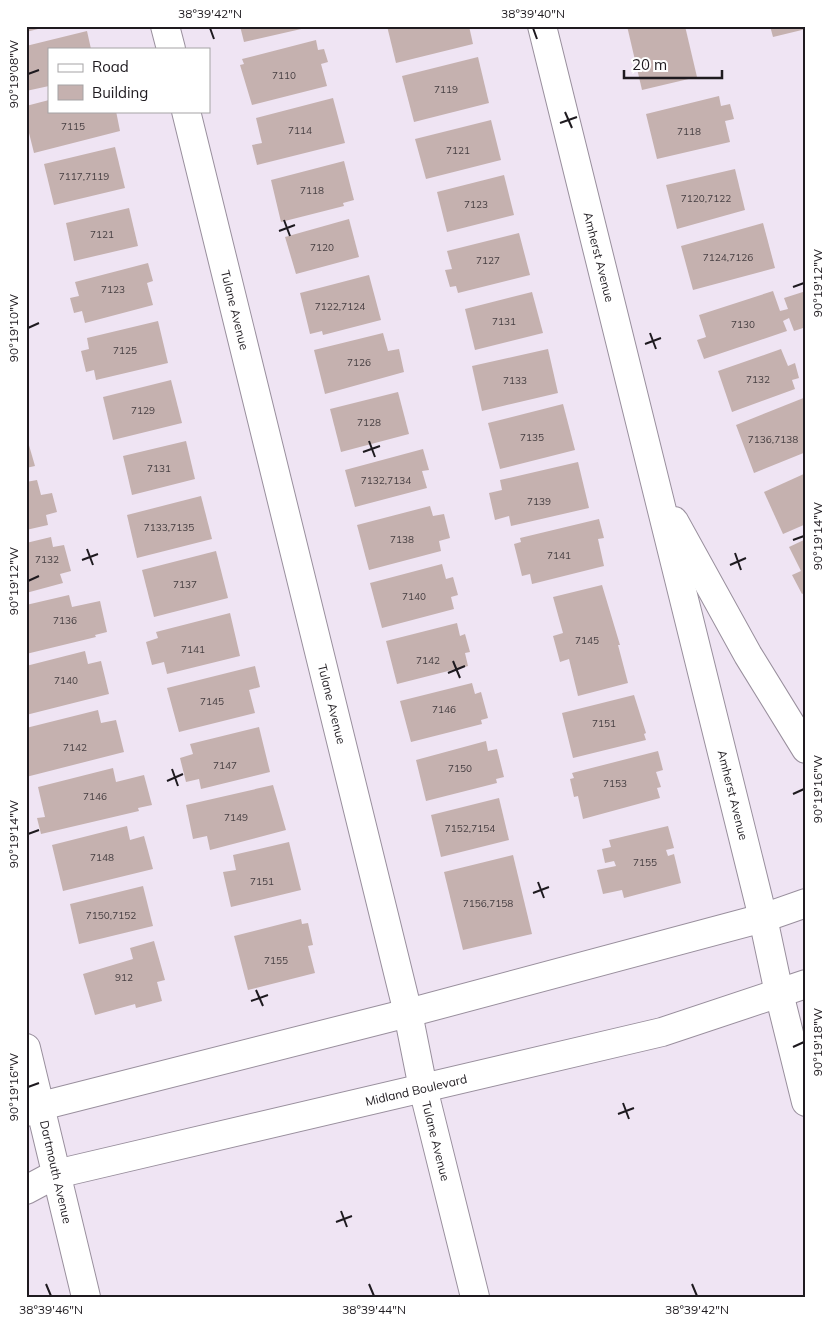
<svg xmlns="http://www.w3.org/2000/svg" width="832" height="1323" font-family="Mulish,sans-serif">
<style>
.building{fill:#c5b1af}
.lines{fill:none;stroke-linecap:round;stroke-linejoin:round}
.street-casing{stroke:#998f9d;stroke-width:30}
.secondary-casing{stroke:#998f9d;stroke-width:30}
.street{stroke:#fff;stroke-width:28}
.secondary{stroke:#fff;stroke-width:28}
.ticks{fill:none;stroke:#1e1a1f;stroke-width:2}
.labels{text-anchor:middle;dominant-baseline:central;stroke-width:4.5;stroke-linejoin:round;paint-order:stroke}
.number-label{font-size:10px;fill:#484043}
.street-label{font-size:12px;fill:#1e1a1f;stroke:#fff}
.neatline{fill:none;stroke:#1e1a1f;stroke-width:2}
.ticks-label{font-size:12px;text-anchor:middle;fill:#1e1a1f}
</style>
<rect width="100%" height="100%" fill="#efe4f3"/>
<g class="building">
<polygon points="26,26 46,26 46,27 26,32"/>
<polygon points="240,26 309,26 310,27 244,42"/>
<polygon points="387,26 469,26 473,44 396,63"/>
<polygon points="627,26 685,26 697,77 642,90"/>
<polygon points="770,26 806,26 806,29 773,37"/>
<polygon points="87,31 91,49 49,49 49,86 26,91 26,46"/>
<polygon points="316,40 318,50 324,49 328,62 321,64 327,86 252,105 240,65 244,64 242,59"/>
<polygon points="478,57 489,103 414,122 402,76"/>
<polygon points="719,96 721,106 730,104 734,119 725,121 730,142 657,159 646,114"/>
<polygon points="333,98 345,143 257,165 252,145 262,143 256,118"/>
<polygon points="49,100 49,111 107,111 108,113 116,111 120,131 34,153 26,121 26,106"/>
<polygon points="491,120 501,160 426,179 415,139"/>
<polygon points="115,147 125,188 54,205 44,164"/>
<polygon points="344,161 354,200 343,203 344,206 281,222 271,180"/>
<polygon points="735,169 745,210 677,229 666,185"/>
<polygon points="504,175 514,215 447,232 437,192"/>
<polygon points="129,208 138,246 74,261 66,223"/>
<polygon points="349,219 359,257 296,274 285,237"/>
<polygon points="763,223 775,268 693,290 681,246"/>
<polygon points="519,233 530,275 458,293 456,286 450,287 445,270 452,269 447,251"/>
<polygon points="148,263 153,281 147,283 153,305 85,323 82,311 74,313 70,298 79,296 75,282"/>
<polygon points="369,275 381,320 323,335 322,331 310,334 300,293"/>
<polygon points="773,291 780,311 788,309 784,298 806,291 806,327 794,331 789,318 783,321 787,331 704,359 697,340 706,337 699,315"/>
<polygon points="532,292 543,333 475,350 465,309"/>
<polygon points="158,321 168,363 96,380 94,370 86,372 81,351 89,349 87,338"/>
<polygon points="383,333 388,351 399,349 404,372 325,394 314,350"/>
<polygon points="548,349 558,393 482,411 472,366"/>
<polygon points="781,349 788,366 795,363 799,378 792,380 795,389 732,412 718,371"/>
<polygon points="171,380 182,423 113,440 103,397"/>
<polygon points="398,392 409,434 341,452 330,409"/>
<polygon points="806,397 806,452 754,473 736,425"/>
<polygon points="563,404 575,450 500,469 488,423"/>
<polygon points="26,435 35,466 26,468"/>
<polygon points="186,441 195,479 132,495 123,456"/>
<polygon points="423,449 429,470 422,471 427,488 355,507 345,470"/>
<polygon points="578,462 589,508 511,526 509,516 495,520 489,493 502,490 500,480"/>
<polygon points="806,473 806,524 783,534 764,492"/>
<polygon points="37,480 41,495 52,493 57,512 46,515 48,525 26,530 26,482"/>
<polygon points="201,496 212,539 137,558 127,515"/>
<polygon points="430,506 433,516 444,514 450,538 439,541 441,551 369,570 357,525"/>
<polygon points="599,519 604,538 598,539 604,566 532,584 530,574 522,576 514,544 521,542 520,538"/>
<polygon points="51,537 53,547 64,545 71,571 60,574 63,583 26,593 26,543"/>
<polygon points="806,539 806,592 802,594 792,575 801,571 789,547"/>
<polygon points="216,551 228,598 154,617 142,570"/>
<polygon points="442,564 446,579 453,577 458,595 451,597 454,609 382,628 370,583"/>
<polygon points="602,585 620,645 618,645 628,683 578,696 569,659 560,662 553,636 563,633 553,597"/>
<polygon points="69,595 72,607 100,601 107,632 95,635 96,637 26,654 26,605"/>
<polygon points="230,613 240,656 167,674 164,662 152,665 146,642 158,638 156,632"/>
<polygon points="457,623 460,636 465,634 470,652 465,653 468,666 397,684 386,641"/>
<polygon points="85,651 88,664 101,661 109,694 26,715 26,666"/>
<polygon points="255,666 260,687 249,690 255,713 179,732 167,688"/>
<polygon points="472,683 475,694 481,692 488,718 481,720 482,724 411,742 400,701"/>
<polygon points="634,695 646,733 644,734 646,740 573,758 562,713"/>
<polygon points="98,710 101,723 116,720 124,752 26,777 26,755 29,754 26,728"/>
<polygon points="259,727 270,772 201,789 199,779 186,782 180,758 193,754 190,744"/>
<polygon points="486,741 488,751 497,749 504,777 496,779 497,783 426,801 416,760"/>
<polygon points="658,751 663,770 656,772 661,787 657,788 660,798 583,819 578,796 574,797 570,779 574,778 572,773"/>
<polygon points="113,768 116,782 144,775 152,805 138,808 139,811 41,834 37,818 45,817 38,787"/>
<polygon points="273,785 286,830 210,850 207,836 193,839 186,805"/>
<polygon points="499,798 509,840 441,857 431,815"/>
<polygon points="127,826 130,840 144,836 153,869 63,891 52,845"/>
<polygon points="668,826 674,848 666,850 668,856 674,854 681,883 624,898 622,890 603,894 597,870 616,866 614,861 605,863 602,849 611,847 609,840"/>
<polygon points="289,842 301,890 231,907 223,872 236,870 233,855"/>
<polygon points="513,855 532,934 463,950 444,872"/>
<polygon points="143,886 153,926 79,944 70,904"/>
<polygon points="301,919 302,924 308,923 313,945 308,946 315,973 248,990 234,936"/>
<polygon points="154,941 165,980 157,982 162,1001 136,1008 135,1004 95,1015 83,974 133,959 130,948"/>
</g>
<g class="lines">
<g class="street-casing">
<g id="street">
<polyline points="165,26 171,49"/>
<polyline points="542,26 763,918 779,993 806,1102"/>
<polyline points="186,111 408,1013 423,1088 475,1297"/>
<polyline points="674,521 748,655 806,749"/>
<polyline points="26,1048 86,1297"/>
</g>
</g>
<g class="secondary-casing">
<g id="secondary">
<polyline points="26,1112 41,1106 408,1013 763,918 806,903"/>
<polyline points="26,1190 56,1174 662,1032 806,984"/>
</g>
</g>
<use href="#street" class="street"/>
<use href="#secondary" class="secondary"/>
</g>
<path class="ticks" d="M210,28L214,39M533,28L537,39M28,74L39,70M565,112L572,128M560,123L577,117M284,220L290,236M279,231L295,225M793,287L804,283M28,328L39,323M650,333L656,349M645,344L661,338M369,441L375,457M363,452L380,446M793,540L804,536M87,549L93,565M735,553L741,570M82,560L98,554M730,565L746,558M28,581L39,576M453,661L460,678M448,673L465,666M172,769L178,786M167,781L183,774M793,794L804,789M28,834L39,830M538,882L544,898M533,893L549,887M256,990L263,1006M251,1001L268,995M793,1047L804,1042M28,1087L39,1083M623,1103L629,1119M618,1114L634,1108M341,1211L347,1227M336,1222L352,1216M46,1284L51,1296M369,1284L374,1296M692,1284L697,1296"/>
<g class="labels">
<g class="number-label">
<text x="284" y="75">7110</text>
<text x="446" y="89">7119</text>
<text x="73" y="126">7115</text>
<text x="300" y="130">7114</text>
<text x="689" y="131">7118</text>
<text x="458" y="150">7121</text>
<text x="84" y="176">7117,7119</text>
<text x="312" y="190">7118</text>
<text x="706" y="198">7120,7122</text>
<text x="476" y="204">7123</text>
<text x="102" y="234">7121</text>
<text x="322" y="247">7120</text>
<text x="728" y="257">7124,7126</text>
<text x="488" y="260">7127</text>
<text x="113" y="289">7123</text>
<text x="340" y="306">7122,7124</text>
<text x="504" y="321">7131</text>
<text x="743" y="324">7130</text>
<text x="125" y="350">7125</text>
<text x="359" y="362">7126</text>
<text x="758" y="379">7132</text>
<text x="515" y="380">7133</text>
<text x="143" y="410">7129</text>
<text x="369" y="422">7128</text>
<text x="532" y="437">7135</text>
<text x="773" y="439">7136,7138</text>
<text x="159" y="468">7131</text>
<text x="386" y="480">7132,7134</text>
<text x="539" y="501">7139</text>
<text x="169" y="527">7133,7135</text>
<text x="402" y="539">7138</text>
<text x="559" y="555">7141</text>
<text x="47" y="559">7132</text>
<text x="185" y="584">7137</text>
<text x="414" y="596">7140</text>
<text x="65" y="620">7136</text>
<text x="587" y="640">7145</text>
<text x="193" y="649">7141</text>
<text x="428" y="660">7142</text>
<text x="66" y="680">7140</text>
<text x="212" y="701">7145</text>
<text x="444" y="709">7146</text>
<text x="604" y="723">7151</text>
<text x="75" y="747">7142</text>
<text x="225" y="765">7147</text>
<text x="460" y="768">7150</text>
<text x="615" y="783">7153</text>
<text x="95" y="796">7146</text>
<text x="236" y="817">7149</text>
<text x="470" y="828">7152,7154</text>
<text x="102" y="857">7148</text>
<text x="645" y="862">7155</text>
<text x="262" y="881">7151</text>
<text x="488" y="903">7156,7158</text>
<text x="111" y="915">7150,7152</text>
<text x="276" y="960">7155</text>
<text x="124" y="977">912</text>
</g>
<g class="street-label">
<text transform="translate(599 257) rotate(76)">Amherst Avenue</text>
<text transform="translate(235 310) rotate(76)">Tulane Avenue</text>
<text transform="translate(332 704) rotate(76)">Tulane Avenue</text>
<text transform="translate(733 795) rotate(76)">Amherst Avenue</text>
<text transform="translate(416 1090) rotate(-13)">Midland Boulevard</text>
<text transform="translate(436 1141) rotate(76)">Tulane Avenue</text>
<text transform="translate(56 1172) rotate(77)">Dartmouth Avenue</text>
</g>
</g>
<rect width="832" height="1323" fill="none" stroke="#ffffff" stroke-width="55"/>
<rect x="48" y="48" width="162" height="65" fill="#ffffff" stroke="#a5a3a5"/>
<rect x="58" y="64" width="25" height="8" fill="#ffffff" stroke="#a5a3a5"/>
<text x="92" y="72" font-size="15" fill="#1e1a1f">Road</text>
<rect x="58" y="85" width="25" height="15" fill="#c5b1af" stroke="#a5a3a5"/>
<text x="92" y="98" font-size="15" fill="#1e1a1f">Building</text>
<path d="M624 70v8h98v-8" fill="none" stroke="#1e1a1f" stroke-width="2.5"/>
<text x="632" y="70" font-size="15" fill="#1e1a1f" stroke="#ffffff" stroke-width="4" paint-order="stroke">20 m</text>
<rect x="28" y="28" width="776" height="1268" class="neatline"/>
<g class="ticks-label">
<text x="210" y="18">38°39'42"N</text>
<text x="533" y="18">38°39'40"N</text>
<text transform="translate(14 74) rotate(-90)" y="4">90°19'08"W</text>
<text transform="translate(818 283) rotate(-90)" y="4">90°19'12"W</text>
<text transform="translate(14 328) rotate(-90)" y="4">90°19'10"W</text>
<text transform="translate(818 536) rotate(-90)" y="4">90°19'14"W</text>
<text transform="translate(14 581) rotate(-90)" y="4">90°19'12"W</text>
<text transform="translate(818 789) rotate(-90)" y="4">90°19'16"W</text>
<text transform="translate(14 834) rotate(-90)" y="4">90°19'14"W</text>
<text transform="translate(818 1042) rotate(-90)" y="4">90°19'18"W</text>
<text transform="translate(14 1087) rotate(-90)" y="4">90°19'16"W</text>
<text x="51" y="1314">38°39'46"N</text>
<text x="374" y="1314">38°39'44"N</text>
<text x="697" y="1314">38°39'42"N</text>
</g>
</svg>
